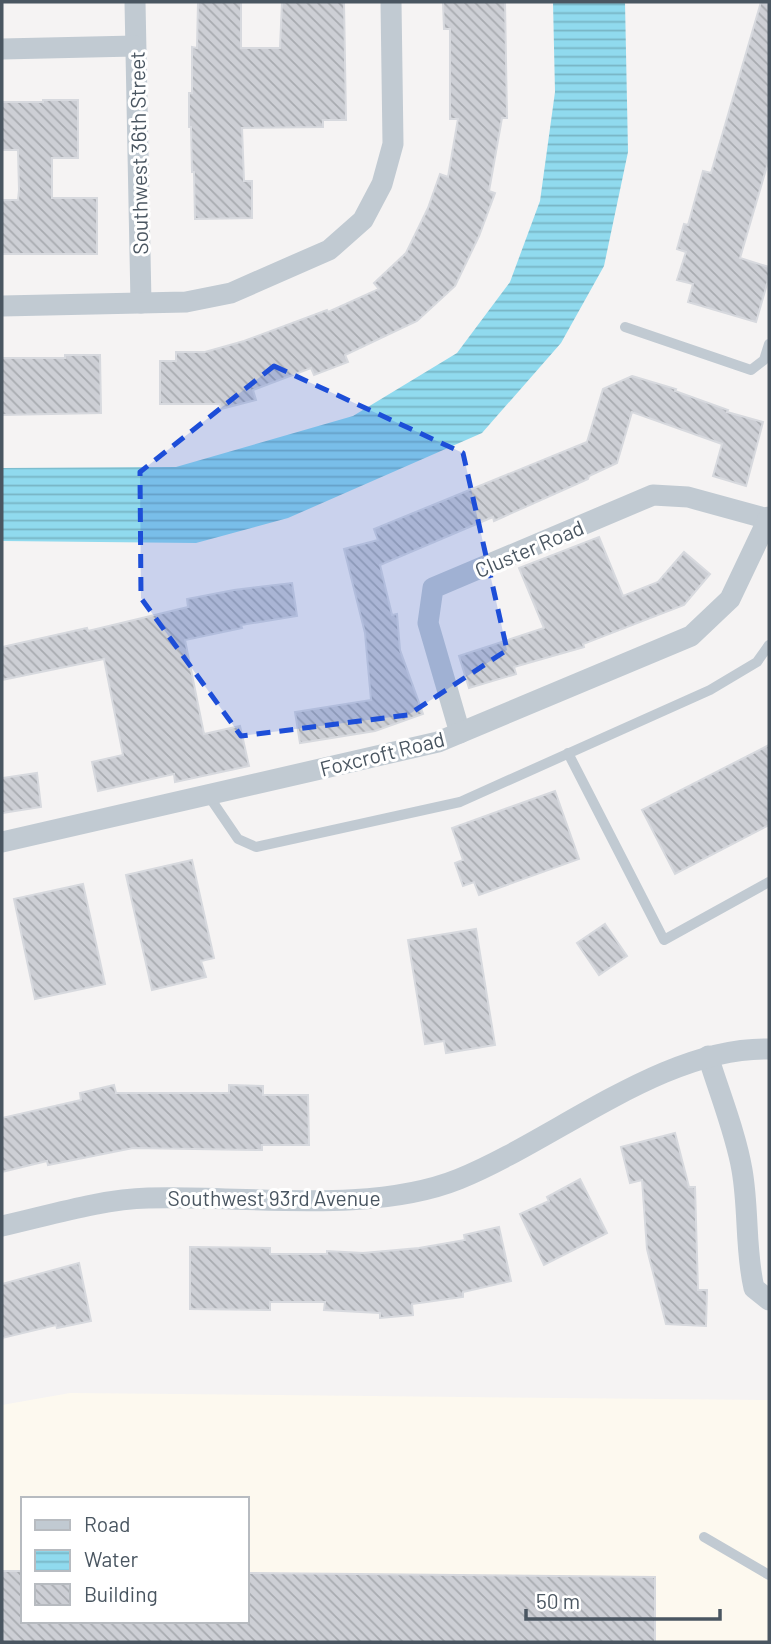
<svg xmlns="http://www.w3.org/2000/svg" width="771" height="1644" font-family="Barlow,sans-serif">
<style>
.commercial{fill:#fdf9ef;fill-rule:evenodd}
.water{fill:url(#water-rules)}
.building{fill:url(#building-back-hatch);stroke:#d7d9de;stroke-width:2}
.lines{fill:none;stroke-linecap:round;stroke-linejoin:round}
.service{stroke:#c1cad2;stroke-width:10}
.minor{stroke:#c1cad2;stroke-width:21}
.marked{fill:#1d4ed8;fill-opacity:0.2;stroke:#1d4ed8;stroke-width:5;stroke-dasharray:14 9;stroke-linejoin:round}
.labels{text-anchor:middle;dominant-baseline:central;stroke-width:6;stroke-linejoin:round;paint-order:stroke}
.street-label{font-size:21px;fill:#4a5661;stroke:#fff}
</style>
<defs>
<pattern id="water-rules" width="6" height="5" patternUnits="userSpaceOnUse" patternTransform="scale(1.75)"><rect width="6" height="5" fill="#90daee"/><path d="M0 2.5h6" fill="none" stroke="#78b4c4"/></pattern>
<pattern id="building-back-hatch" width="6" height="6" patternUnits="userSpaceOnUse" patternTransform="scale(1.75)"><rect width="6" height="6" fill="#cdcfd5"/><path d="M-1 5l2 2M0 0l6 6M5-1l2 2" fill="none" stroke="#a8abb0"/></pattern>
</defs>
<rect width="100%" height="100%" fill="#f5f3f3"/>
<path class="commercial" d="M70,1393L769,1400V1642H2V1405ZM23,1499H247V1621H23Z"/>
<polygon class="water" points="553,2 625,2 628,152 604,266 561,343 482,433 288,518 196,543 2,541 2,468 176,467 353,416 457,353 510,282 540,201 555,92"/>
<g class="building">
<polygon points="198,2 241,2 241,48 280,48 282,2 344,2 346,120 323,120 323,127 242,128 244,181 252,181 252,218 195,219 194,172 192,172 191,127 189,127 189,93 192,93 192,47 197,48"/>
<polygon points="443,2 505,2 507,118 502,118 489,191 495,193 479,236 455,286 417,321 345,355 348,362 314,375 311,368 253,390 256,400 221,409 220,404 160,404 160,361 176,361 176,352 205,352 244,341 327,310 328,312 379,289 374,283 406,253 428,208 440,174 448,177 458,119 450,119 450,29 444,29"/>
<polygon points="761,2 769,2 769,159 740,258 769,267 769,277 756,322 688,302 693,284 677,280 686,252 677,249 684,224 688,225 703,171 711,173"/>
<polygon points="43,100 78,100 78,158 52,158 52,198 97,198 97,254 2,254 2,200 18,200 19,190 18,150 2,150 2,102 43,102"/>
<polygon points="65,355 100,355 101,413 2,415 2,358 65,358"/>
<polygon points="632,376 676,389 675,391 728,410 727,412 763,422 746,486 713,476 722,444 632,412 617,463 589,476 588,479 494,521 493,517 380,565 392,615 397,614 400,650 423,714 375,731 300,743 295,712 371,700 365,633 344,549 378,540 374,529 587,442 603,389"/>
<polygon points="599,537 623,596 658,582 684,552 710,574 684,605 583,644 584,647 514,667 516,674 469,688 459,656 544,628 519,568"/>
<polygon points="292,583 297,616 241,625 242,628 185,640 204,734 240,726 249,766 175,782 174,774 98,791 92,762 123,755 104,659 2,680 2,647 87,628 88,631 188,607 187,599 234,590"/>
<polygon points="769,745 769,825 675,874 642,810"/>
<polygon points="37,773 41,807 2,813 2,778"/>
<polygon points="555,791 579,859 479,895 474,882 463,886 455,863 463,860 452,828"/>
<polygon points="192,860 214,958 201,961 206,977 152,990 126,875"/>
<polygon points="83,884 105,984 35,999 14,899"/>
<polygon points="605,924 627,956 599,975 577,943"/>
<polygon points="476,929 495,1045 446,1053 444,1041 425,1044 408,940"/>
<polygon points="114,1085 116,1093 229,1093 229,1085 263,1086 263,1095 308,1095 309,1145 262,1145 262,1150 133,1148 48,1165 47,1161 2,1172 2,1118 81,1100 80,1093"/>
<polygon points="675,1133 689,1187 695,1187 698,1290 707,1290 706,1326 666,1324 647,1249 642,1180 630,1183 621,1147"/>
<polygon points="580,1179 607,1233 544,1265 520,1214 549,1201 547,1197"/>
<polygon points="499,1227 511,1281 463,1292 463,1297 412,1304 413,1315 380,1318 380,1313 324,1310 325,1302 270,1302 270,1310 190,1309 190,1247 270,1248 270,1254 327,1254 327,1251 363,1253 419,1248 465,1240 464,1235"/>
<polygon points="79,1263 91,1321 57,1328 56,1325 2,1338 2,1284"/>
<polygon points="2,1571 23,1571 23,1621 247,1621 247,1573 655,1577 655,1642 2,1642"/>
</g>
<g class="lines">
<g class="service">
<polyline points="625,327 751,370 764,360 769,344"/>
<polyline points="568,753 664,940 769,882"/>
<polyline points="208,795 238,839 256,847 460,802 710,690 757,662 769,645"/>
<polyline points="704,1537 769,1575"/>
</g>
<g class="minor">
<polyline points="135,2 141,303"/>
<polyline points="2,49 135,46"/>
<polyline points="2,306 186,302 231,293 329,250 363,220 382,184 393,144 391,2"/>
<polyline points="460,733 428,623 433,588 653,495 688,497 768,519"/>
<polyline points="2,842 438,742 691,636 730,599 769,517"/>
<path d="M708,1056C719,1092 736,1134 742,1170C749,1210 745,1250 754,1288L769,1300"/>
<path d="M2,1226C47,1216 102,1199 148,1198C243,1195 370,1215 459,1179C555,1140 665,1046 769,1049"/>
</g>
</g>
<path class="marked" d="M274,366L463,453L507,650L408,715L241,736L141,598L140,472Z"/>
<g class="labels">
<g class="street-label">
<text transform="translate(138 153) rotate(-91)">Southwest 36th Street</text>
<text transform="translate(529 548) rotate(-23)">Cluster Road</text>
<text transform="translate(382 753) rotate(-14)">Foxcroft Road</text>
<text x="274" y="1197">Southwest 93rd Avenue</text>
</g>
</g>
<rect width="771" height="1644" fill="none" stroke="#4a5661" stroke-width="7"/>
<rect x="21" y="1497" width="228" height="126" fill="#ffffff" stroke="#b7bbc0" stroke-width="2"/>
<rect x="35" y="1520" width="35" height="10" fill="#c1cad2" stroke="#b7bbc0" stroke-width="2"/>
<text x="84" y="1532" font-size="21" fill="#4a5661">Road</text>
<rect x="35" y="1550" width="35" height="21" fill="url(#water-rules)" stroke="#b7bbc0" stroke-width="2"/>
<text x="84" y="1567" font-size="21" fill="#4a5661">Water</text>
<rect x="35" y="1584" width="35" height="21" fill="url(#building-back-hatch)" stroke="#b7bbc0" stroke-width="2"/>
<text x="84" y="1602" font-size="21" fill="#4a5661">Building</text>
<path d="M526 1609v10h194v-10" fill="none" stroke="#4a5661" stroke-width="3.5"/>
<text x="536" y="1609" font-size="21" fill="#4a5661" stroke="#ffffff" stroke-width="5" paint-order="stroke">50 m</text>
</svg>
